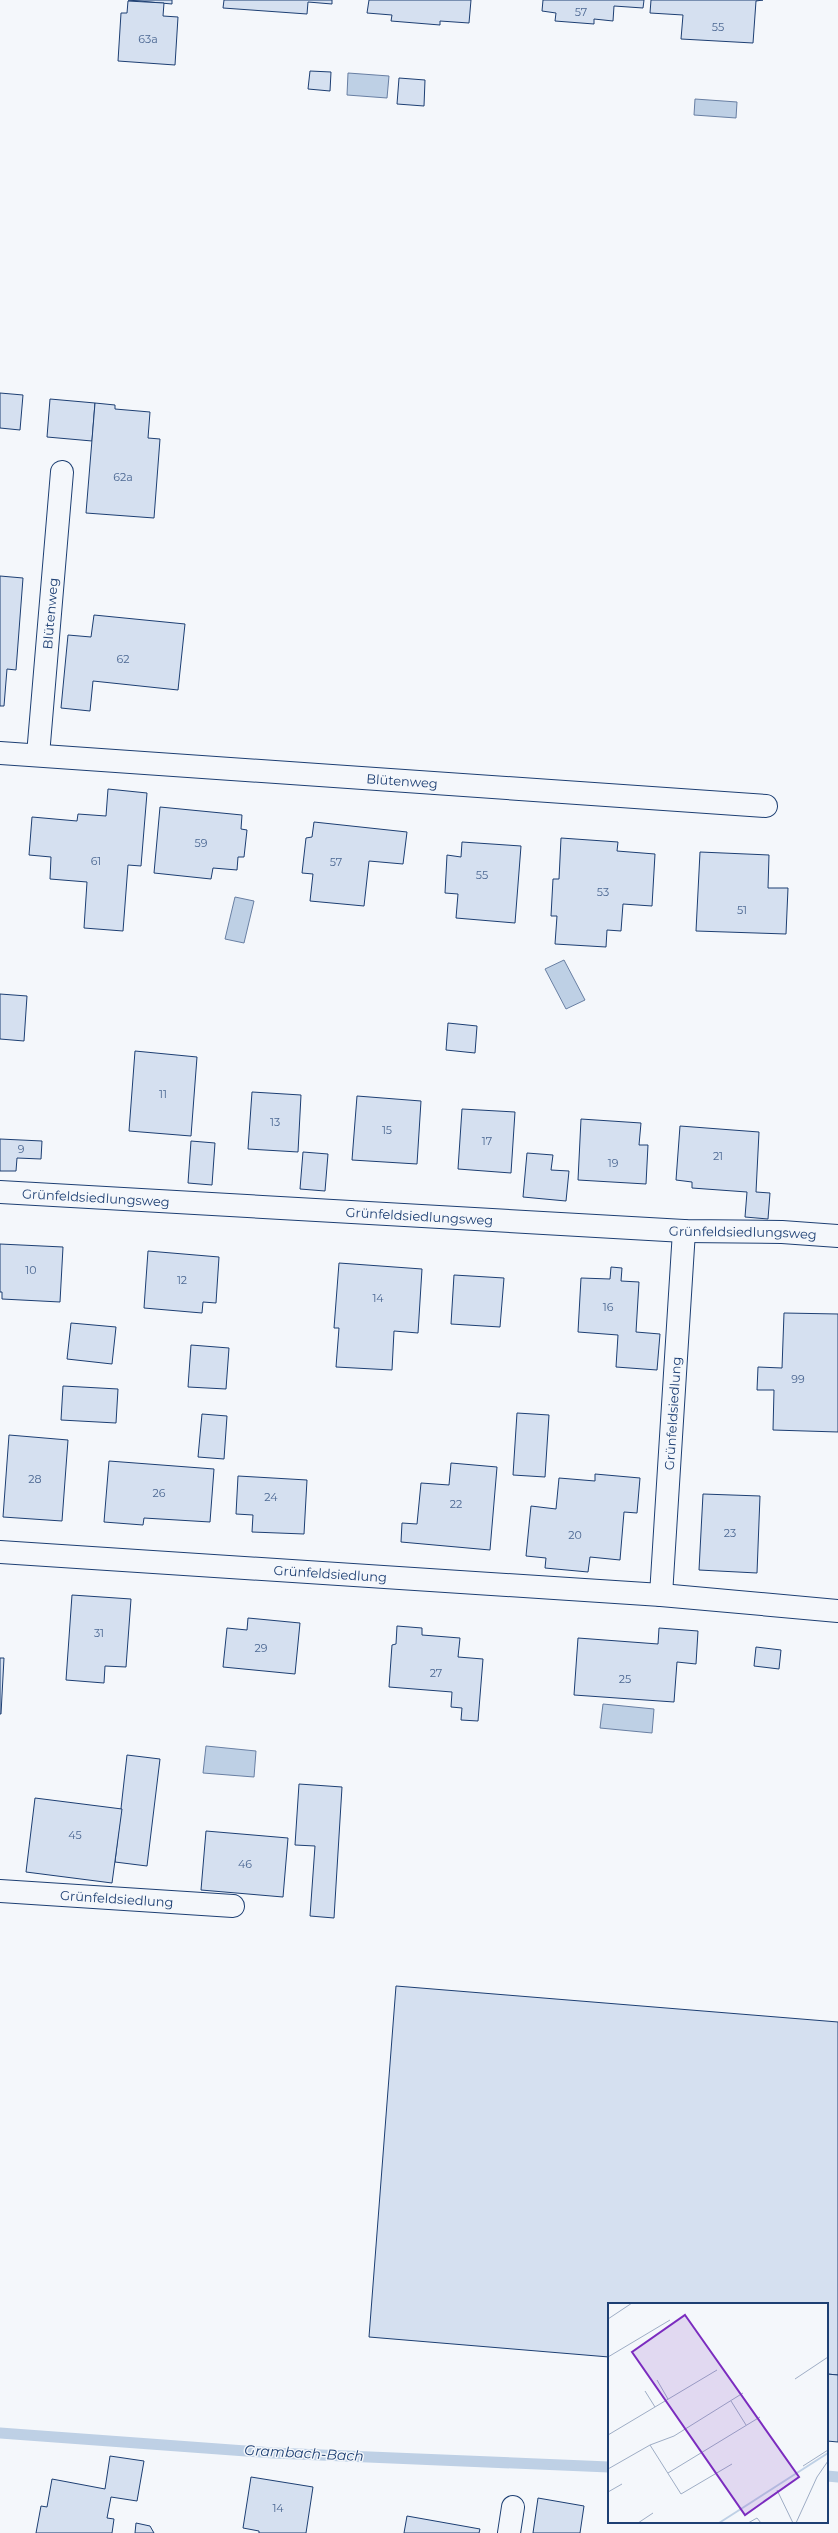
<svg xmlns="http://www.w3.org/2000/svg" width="838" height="2533" font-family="Montserrat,sans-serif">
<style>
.water{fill:#bed0e5;stroke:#687fa3}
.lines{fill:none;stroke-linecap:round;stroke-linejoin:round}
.stream{stroke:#bed0e5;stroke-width:11}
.building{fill:#d5e0f0;stroke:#1d3f73}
.minor-casing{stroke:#1d3f73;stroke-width:24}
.minor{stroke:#f4f7fb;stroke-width:22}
.labels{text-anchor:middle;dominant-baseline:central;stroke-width:3;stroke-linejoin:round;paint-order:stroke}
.number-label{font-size:11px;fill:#4b6792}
.street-label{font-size:13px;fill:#1d3f73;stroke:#f4f7fb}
.water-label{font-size:14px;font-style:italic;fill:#1d3f73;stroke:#f4f7fb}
.inset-river{fill:none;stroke:#bed0e5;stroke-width:2}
.inset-road{fill:none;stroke:#9eadc5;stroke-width:1}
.view{fill:#7b2cbf;fill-opacity:0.15;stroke:#7b2cbf;stroke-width:2}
.inset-edge{fill:none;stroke:#1d3f73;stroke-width:2}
</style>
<rect width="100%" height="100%" fill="#f4f7fb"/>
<g class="water">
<polygon points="348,73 389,76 387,98 347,95"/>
<polygon points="695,99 737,102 736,118 694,115"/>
<polygon points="235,897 254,901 244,943 225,939"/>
<polygon points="564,960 585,1000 566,1009 545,969"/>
<polygon points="603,1704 654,1709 652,1733 600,1728"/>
<polygon points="206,1746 256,1751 254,1777 203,1773"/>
</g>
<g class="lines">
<g class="stream">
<polyline points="0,2433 273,2453 609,2467"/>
<polyline points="827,2476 838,2477"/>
</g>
</g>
<g class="building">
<polygon points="128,0 172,0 172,4"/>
<polygon points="224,0 332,0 332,4 308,2 307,14 223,8"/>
<polygon points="369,0 471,0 469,23 440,21 440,25 391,21 392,15 367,13"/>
<polygon points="543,0 644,0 643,8 614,6 613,21 594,19 594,24 555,21 556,13 542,11"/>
<polygon points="651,0 763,0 756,1 753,43 681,39 683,15 650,13"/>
<polygon points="128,1 164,3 163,16 178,17 175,65 118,61 121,13 127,13"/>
<polygon points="310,71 331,72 330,91 308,89"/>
<polygon points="399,78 425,80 424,106 397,104"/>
<polygon points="0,393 23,395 20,430 0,428"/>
<polygon points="50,399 95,403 92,441 47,437"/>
<polygon points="95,403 115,405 115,409 150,412 148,438 160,439 154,518 86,513"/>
<polygon points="0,576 23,578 16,670 7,669 4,706 0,706"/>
<polygon points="94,615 185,624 178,690 93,681 90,711 61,708 68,635 91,637"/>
<polygon points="108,789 147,793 141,866 128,865 123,931 84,928 87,882 50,879 51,857 29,855 32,817 77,821 78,814 106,816"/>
<polygon points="160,807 242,815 241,829 247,830 244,857 238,857 237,870 213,868 211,879 154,873"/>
<polygon points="314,822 407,832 403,864 369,861 364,906 310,901 313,874 302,873 306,838 312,837"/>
<polygon points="561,838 618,842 617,851 655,854 652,906 623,904 621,931 607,930 606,947 555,944 557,916 551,916 553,879 559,879"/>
<polygon points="462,842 521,846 515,923 456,918 458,894 445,893 447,855 461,857"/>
<polygon points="700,852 769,855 768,888 788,888 786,934 696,931"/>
<polygon points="0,994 27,996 24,1041 0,1039"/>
<polygon points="448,1023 477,1026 475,1053 446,1050"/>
<polygon points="135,1051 197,1057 191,1136 129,1131"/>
<polygon points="252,1092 301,1095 298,1152 248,1149"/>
<polygon points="357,1096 421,1101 417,1164 352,1160"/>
<polygon points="462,1109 515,1112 511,1173 458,1169"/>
<polygon points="581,1119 641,1123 639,1145 648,1145 646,1184 578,1180"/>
<polygon points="680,1126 759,1132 756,1192 770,1193 768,1219 745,1217 747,1192 692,1188 692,1182 676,1180"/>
<polygon points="0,1139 42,1141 41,1159 17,1158 16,1171 0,1171"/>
<polygon points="191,1141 215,1143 212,1185 188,1183"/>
<polygon points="303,1152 328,1154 325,1191 300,1189"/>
<polygon points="527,1153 553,1155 551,1170 569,1171 566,1201 523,1197"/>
<polygon points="0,1244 63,1247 60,1302 2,1299 2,1292 0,1292"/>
<polygon points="148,1251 219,1257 216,1303 203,1302 202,1313 144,1308"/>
<polygon points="339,1263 422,1269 418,1333 394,1331 392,1370 336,1367 339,1328 334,1328"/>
<polygon points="611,1267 622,1268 621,1281 639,1282 636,1332 660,1334 657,1370 616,1367 618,1335 578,1332 581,1278 610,1279"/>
<polygon points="454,1275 504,1278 500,1327 451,1324"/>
<polygon points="784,1313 838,1314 838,1432 773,1430 774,1390 757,1390 758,1367 782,1368"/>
<polygon points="71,1323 116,1327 112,1364 67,1359"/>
<polygon points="191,1345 229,1348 226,1389 188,1387"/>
<polygon points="63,1386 118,1389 116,1423 61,1420"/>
<polygon points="517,1413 549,1415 545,1477 513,1475"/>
<polygon points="202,1414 227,1416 224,1459 198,1457"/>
<polygon points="9,1435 68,1440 62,1521 3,1517"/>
<polygon points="109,1461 214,1469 210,1522 144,1518 143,1525 104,1522"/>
<polygon points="451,1463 497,1467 490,1550 401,1542 402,1523 417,1524 421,1483 449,1485"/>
<polygon points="595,1474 640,1478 637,1513 624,1512 620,1560 590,1557 588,1572 545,1568 546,1558 526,1556 531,1506 556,1509 559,1478 595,1481"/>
<polygon points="238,1476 307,1480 304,1534 252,1532 253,1515 236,1514"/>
<polygon points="703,1494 760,1496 757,1573 699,1570"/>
<polygon points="72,1595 131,1599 126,1667 105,1666 104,1683 66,1680"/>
<polygon points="248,1618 300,1623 295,1674 223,1667 227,1628 247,1630"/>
<polygon points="397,1626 422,1628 422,1635 460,1638 458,1657 483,1659 478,1721 461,1720 462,1708 451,1707 452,1692 389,1687 392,1645 396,1644"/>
<polygon points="659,1628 698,1631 696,1664 677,1662 674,1702 574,1695 578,1638 658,1644"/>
<polygon points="756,1647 781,1650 779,1669 754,1666"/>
<polygon points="0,1658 4,1658 1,1714 0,1714"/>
<polygon points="127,1755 160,1759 147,1866 115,1862"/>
<polygon points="299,1784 342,1787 334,1918 310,1916 315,1846 295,1845"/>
<polygon points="35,1798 122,1809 112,1883 26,1872"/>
<polygon points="206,1831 288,1838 283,1897 201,1890"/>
<polygon points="396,1986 838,2022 838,2375 827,2374 827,2304 609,2304 609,2357 369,2337"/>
<polygon points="827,2374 838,2375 838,2442 827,2441"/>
<polygon points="110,2456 144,2461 137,2501 111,2497 107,2518 114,2519 112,2533 36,2533 41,2506 47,2507 52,2479 105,2489"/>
<polygon points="251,2477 313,2487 306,2533 259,2533 259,2531 243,2528"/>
<polygon points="538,2498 584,2506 580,2533 533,2533"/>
<polygon points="407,2516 480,2529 479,2533 404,2533"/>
<polygon points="136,2523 150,2526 154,2533 135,2533"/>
</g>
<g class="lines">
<g class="minor-casing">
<g id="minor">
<path id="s1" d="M0,753L766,806"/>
<path id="s2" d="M38,755L62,472"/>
<path id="s3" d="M0,1192L684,1231L782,1232L838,1236"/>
<path id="s4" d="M0,1552L661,1595L838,1611"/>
<path id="s5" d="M661,1595L684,1231"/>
<path id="s6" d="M0,1891L233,1906"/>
<polyline points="509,2533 513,2507"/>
</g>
</g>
<use href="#minor" class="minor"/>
</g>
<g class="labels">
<g class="number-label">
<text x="581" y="12">57</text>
<text x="718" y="27">55</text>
<text x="148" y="39">63a</text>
<text x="123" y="477">62a</text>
<text x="123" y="659">62</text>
<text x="201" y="843">59</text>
<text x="96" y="861">61</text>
<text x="336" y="862">57</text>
<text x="482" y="875">55</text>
<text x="603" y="892">53</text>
<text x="742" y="910">51</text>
<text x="163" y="1094">11</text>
<text x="275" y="1122">13</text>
<text x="387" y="1130">15</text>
<text x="487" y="1141">17</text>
<text x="21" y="1149">9</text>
<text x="718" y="1156">21</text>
<text x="613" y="1163">19</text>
<text x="31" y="1270">10</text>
<text x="182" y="1280">12</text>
<text x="378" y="1298">14</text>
<text x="608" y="1307">16</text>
<text x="798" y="1379">99</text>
<text x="35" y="1479">28</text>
<text x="159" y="1493">26</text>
<text x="271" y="1497">24</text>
<text x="456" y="1504">22</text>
<text x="730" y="1533">23</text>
<text x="575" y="1535">20</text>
<text x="99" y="1633">31</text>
<text x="261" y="1648">29</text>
<text x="436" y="1673">27</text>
<text x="625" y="1679">25</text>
<text x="75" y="1835">45</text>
<text x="245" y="1864">46</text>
<text x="278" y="2508">14</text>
</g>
<g class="street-label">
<text stroke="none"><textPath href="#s2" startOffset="142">Blütenweg</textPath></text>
<text stroke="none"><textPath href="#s1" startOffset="403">Blütenweg</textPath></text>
<text stroke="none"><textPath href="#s3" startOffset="96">Grünfeldsiedlungsweg</textPath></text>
<text stroke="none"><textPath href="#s3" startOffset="420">Grünfeldsiedlungsweg</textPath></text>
<text stroke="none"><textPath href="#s3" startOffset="744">Grünfeldsiedlungsweg</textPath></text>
<text stroke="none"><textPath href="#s5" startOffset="182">Grünfeldsiedlung</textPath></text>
<text stroke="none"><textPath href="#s4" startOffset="331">Grünfeldsiedlung</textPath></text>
<text stroke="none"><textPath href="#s6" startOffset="117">Grünfeldsiedlung</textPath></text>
</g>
<g class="water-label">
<text transform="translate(304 2453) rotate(3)">Grambach-Bach</text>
</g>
</g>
<g transform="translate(608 2303)">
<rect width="220" height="220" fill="#f4f7fb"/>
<path class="inset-river" d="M111,220L220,150"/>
<path class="inset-road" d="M0,16L24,0M0,54L62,17M187,76L220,54M49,77L60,96M37,88L47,104M123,98L138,122M0,132L109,67M42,142L73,191L124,161M195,163L220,147M0,166L42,142L66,133L135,90M60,170L152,114M169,187L185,220M0,189L14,181M30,220L45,210M140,220L149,215L153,220M188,220L209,174L220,158"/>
<path class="view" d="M77,12L191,174L137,212L24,49Z"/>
<rect width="220" height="220" class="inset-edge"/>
</g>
</svg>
